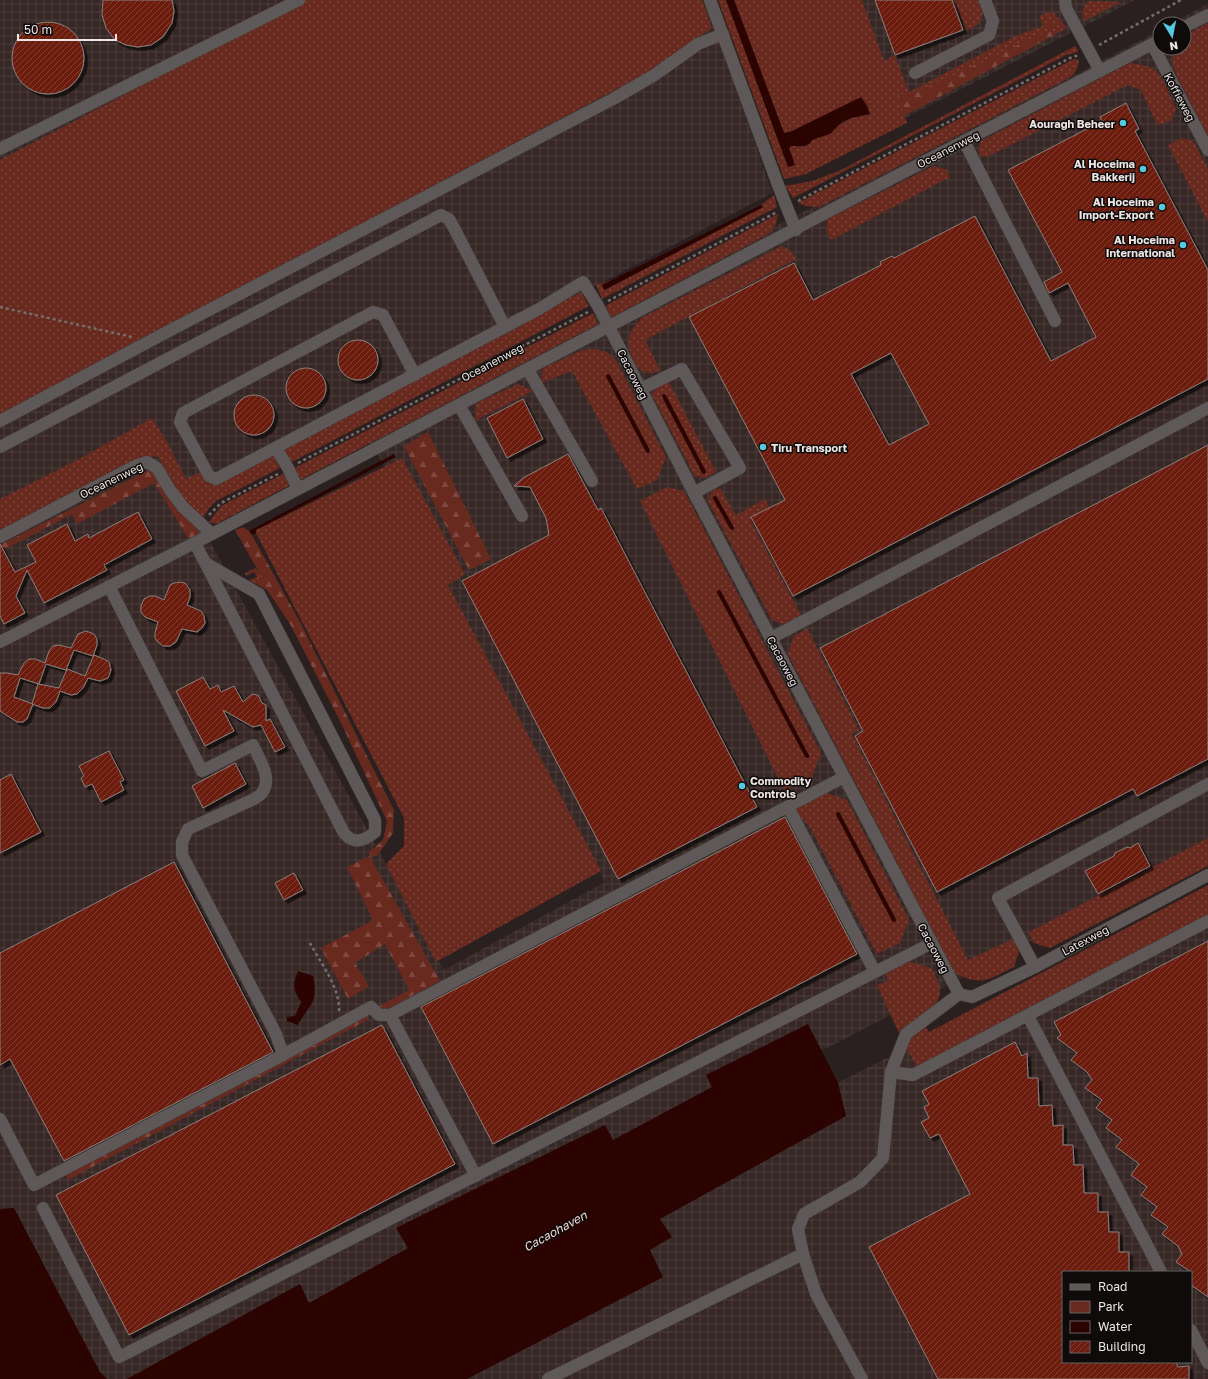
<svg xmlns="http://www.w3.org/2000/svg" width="1208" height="1379" font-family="'Golos Text',sans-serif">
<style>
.industrial{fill:url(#industrial-grid);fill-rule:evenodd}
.green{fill:url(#green-dots)}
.forest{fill:url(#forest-firs)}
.water{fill:#2b0301}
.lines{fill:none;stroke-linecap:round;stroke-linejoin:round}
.stream{stroke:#2b0301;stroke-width:4}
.building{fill:url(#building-hatch);stroke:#897f7d;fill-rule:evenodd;filter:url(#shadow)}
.minor-casing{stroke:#443c3b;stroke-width:13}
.path{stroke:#766e6d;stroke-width:2.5;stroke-dasharray:3 3;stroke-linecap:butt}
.minor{stroke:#5e5958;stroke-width:12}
.poi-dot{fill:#55cadf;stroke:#0f0b0a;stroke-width:1.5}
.labels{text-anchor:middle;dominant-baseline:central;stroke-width:3;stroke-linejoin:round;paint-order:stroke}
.street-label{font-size:11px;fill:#ebe5e4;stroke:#0f0b0a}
.poi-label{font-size:11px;font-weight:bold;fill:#ebe5e4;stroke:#0f0b0a;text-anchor:end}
.water-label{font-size:12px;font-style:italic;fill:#f2d8d3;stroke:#0f0b0a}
</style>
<defs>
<pattern id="industrial-grid" width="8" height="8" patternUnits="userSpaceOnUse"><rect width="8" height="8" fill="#372826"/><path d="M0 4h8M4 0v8" fill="none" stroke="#4a3d3b"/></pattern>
<pattern id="green-dots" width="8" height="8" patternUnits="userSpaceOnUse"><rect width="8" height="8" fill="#68291f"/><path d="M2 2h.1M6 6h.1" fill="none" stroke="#7e483f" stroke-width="1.8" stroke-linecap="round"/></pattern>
<pattern id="forest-firs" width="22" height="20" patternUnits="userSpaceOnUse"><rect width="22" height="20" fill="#68291f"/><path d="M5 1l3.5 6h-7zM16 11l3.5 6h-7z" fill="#7e483f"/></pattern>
<pattern id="building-hatch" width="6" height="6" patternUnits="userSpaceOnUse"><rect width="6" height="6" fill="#6c1c10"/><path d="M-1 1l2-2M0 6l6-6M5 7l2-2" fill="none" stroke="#813d33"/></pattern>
<filter id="shadow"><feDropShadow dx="3.5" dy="3.5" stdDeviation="0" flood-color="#0009"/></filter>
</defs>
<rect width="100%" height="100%" fill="#29201f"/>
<g class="industrial">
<polygon points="0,0 707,0 772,193 195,497 160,441 0,521"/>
<polygon points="859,0 1135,0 903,119"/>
<polygon points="1208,4 1208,850 831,1046 164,1379 94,1379 0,1215 0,531 158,447 444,970 605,882 366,432 1079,73 1160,30 1160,48 1184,48 1184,24 1170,24"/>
<path d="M1208,897V1379H449L650,1209L833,1085ZM1063,1272H1191V1362H1063Z"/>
</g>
<g class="green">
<polygon points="305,0 702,0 712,28 647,73 0,414 0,160"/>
<path d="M718,0H726L743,43L795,164L789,148L791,146C799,146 808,148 812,140L851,118L870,114L867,106L807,124L790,132L784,133L734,0H862L884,61L895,55L909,92L1016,36L1043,26L1039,16L1052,11L1067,28L1052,36L913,94H897L907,123L806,174L784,179Z"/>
<polygon points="954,0 979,0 983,13 979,24 967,31"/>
<polygon points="1088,1 1121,2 1084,21 1082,12"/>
<polygon points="1208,23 1208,136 1177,76 1173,65 1173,54 1176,48 1184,48 1184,36"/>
<polygon points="1075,46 1078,50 1078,52 1066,55 793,198 785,186 812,181 841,170"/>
<path d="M1074,59L1079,60C1078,68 1075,74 1069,78L819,207L806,206L798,203Z"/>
<path d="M1130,63C1139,64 1153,66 1159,74C1164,80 1172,101 1176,109L1171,121L1157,125L1141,90L1128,85L987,157L980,155L978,152L981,141Z"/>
<polygon points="1182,138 1193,141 1208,169 1208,222 1168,145"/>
<polygon points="934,166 947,170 950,177 831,240 826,230 828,219"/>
<polygon points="774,195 777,207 602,299 596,285 612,280 602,285 605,290 763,207 761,205"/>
<polygon points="778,214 776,224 770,233 612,317 606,307 607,305"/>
<path d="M782,246L790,250L796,259L645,340L660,370C656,371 652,374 648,373C634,371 627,349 629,337C631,330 637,324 641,318Z"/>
<polygon points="581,292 589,306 290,463 283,450"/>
<polygon points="593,313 598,324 216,524 209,522 221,506"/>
<polygon points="595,349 607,352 616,360 666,457 657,480 637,489 572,371 541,383 543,368 583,350"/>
<polygon points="668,380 716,472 705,478 695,476 652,395 658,385"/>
<polygon points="518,384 533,391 474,421 477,403"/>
<polygon points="152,418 167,442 186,479 200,472 209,483 215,485 273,455 280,468 216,501 209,508 203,518 184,500 160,460 157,456 148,457 0,535 0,499 81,458"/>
<polygon points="402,458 465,574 448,585 601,871 436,962 386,864 404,846 404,818 256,533 256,530"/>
<polygon points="667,487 684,491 821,753 812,777 784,790 640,501"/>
<polygon points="720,488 736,515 765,499 770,508 752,517 751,522 802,617 786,625 772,620 708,501 712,491"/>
<polygon points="256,568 260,575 259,582 256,584 249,580 257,577 254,572 246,576 245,573"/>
<path d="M807,628L859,730L852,734L968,960L1013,939L1019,951L1014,967C989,979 982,987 955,973L788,654L793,637Z"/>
<polygon points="824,792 847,800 909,920 900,943 877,954 810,827 793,810"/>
<polygon points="1208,838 1208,866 1050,948 1033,943 1029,932"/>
<path d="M1208,885V916L917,1067L904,1044L877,985L888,981L885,972L908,961L931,968C946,993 942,1002 920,1018L929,1032Z"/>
</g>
<g class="forest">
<polygon points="1052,20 1052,36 1058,33 904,116 897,94 913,94 1050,30 1048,23"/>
<polygon points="428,432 491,559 469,570 404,446"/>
<polygon points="153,468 169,496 200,533 189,539 154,483 77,524 72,514 0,552 0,545"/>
<polygon points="243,527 249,531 252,535 300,622 394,810 393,833 378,855 370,857 440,981 380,1013 378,1007 409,990 385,944 355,963 369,986 348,999 321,948 373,920 347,867 370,856 369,852 383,840 387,821 340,721 290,624 267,590 256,584 259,582 260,574 235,530"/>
<polygon points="368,1015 369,1019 68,1180 65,1174"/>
</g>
<g class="water">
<path d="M726,0H734L784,133L790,132L861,97L867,106L870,114L851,118L842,122L830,134L812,140C808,148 799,146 791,146L789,148L795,165L788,167Z"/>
<polygon points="761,205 763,207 604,290 602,285"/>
<polygon points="394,454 396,457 256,530 256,533 252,535 249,531"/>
<path d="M298,971L313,976C319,1004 309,1004 298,1025L287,1021V1017L295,1016L301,1002C293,989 292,986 298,971Z"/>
<polygon points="808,1024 838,1083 846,1116 660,1219 672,1237 650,1250 663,1277 467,1379 127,1379 300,1284 309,1303 408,1248 396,1228 605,1125 613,1140 712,1087 706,1075"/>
<polygon points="14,1208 100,1372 107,1379 0,1379 0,1209"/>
</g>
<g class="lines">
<g class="stream">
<polyline points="608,376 648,451"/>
<polyline points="664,396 704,472"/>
<polyline points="715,498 732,528"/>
<polyline points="719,592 807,756"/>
<polyline points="838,814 894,920"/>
</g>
</g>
<g class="building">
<polygon points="103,0 172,0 174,11 172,23 163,37 151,45 138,47 126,45 115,40 106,28 102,15"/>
<polygon points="875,0 952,0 963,30 895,55"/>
<circle cx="48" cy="58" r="36"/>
<path d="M1126,103L1139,129L1135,131L1208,270V379L793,596L751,517L785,500L689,317L794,263L813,300L881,265L880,262L892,256L894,258L975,216L1051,361L1096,337L1068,283L1049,293L1044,282L1062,272L1008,170L1102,121L1100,117ZM891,353L929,424L889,445L851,374Z"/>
<circle cx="358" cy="360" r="20"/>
<circle cx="306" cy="388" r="20"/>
<circle cx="254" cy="415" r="20"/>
<polygon points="523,399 543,439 507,458 487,418"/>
<polygon points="1208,445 1208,759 1137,796 1133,789 937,892 855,736 863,731 820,648"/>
<polygon points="568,454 598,510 601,508 757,807 618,879 462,581 549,535 546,518 530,487 514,486 523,478"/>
<polygon points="138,512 152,539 104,565 107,570 44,603 27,570 16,596 25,613 4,624 0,616 0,544 15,572 36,562 27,545 67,524 75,541 88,534 89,538"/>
<polygon points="180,582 185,583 190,590 190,597 187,605 201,611 204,616 205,623 202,628 197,632 182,629 176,642 170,646 163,646 158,642 155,638 155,633 158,622 145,617 141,612 141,606 144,599 150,596 155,596 164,600 170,585 174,583"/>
<polygon points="86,631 94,634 97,639 97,645 93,656 74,650 66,670 46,664 39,684 20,678 14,697 33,704 27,719 23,722 17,722 0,711 0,673 7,673 18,675 24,663 29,659 35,659 45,663 49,651 53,646 59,645 71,648 78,634"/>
<polygon points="94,655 106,660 109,662 111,670 108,678 100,681 88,678 83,688 77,694 71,695 60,691 56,702 50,708 43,708 32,704 38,684 59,688 67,669 85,676"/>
<polygon points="203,677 210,689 218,685 221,692 234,686 243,702 252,694 258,695 262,703 266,705 266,721 270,719 285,747 275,752 261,725 253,727 223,710 234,731 205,746 176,691"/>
<polygon points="109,751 124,780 120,782 124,790 101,802 92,784 85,787 81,778 84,776 79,766"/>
<polygon points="235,763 246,784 203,808 192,786"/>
<polygon points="11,774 41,832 0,853 0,780"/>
<polygon points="785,817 857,954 493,1144 421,1007"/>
<polygon points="1138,843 1150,866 1098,894 1085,871 1114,856 1115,853 1127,847 1130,848"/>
<polygon points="174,862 273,1052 64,1161 10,1059 0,1065 0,953"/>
<polygon points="294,873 303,890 284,900 275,883"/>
<polygon points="1208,941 1208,1297 1191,1285 1191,1272 1176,1262 1182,1254 1178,1246 1162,1234 1168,1227 1151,1215 1157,1207 1141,1195 1147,1187 1131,1175 1139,1164 1116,1147 1122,1140 1106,1128 1112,1120 1096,1108 1102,1100 1085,1088 1092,1080 1087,1072 1071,1060 1077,1053 1057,1038 1061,1035 1054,1022"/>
<polygon points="382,1025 455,1164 129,1335 56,1195"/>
<polygon points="1015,1042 1022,1056 1027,1053 1028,1078 1038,1078 1039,1106 1052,1105 1053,1126 1063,1125 1063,1145 1073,1145 1074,1165 1083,1165 1084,1193 1098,1193 1098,1212 1108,1212 1109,1232 1119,1232 1119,1252 1129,1252 1129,1272 1063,1272 1063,1362 1176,1362 1178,1367 1189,1366 1189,1379 938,1379 869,1247 970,1194 939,1134 930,1138 921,1122 929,1118 924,1107 929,1104 922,1091"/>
</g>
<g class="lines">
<g class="minor-casing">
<g id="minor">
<polyline points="710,0 778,185 796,230"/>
<polyline points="1065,0 1066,8 1100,71"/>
<polyline points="1184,27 1208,15"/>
<polyline points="1152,44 1208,150"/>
<polyline points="915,73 989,35 993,21 985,0"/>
<polyline points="964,141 1055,321"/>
<polyline points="0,149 299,0"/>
<polyline points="528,370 592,481"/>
<polyline points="415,375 383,315 373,312 183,413 180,422 209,476 216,479 539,309 583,282 598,306 609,327 694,493 959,994"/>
<polyline points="641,389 682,369 740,468 694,493"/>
<polyline points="459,405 522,516"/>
<polyline points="0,421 165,333 613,99 653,76 698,44 723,34"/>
<polyline points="0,447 441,215 449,219 454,228 505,327"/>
<polyline points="276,448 288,468 298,489"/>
<polyline points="0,537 135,466 147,462 157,468 170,490 183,507 212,534"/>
<path d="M195,543L344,833C345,834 348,838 351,839C359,843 369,837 375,832V820L259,594L205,563"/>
<path d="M109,586L202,771L253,745C259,759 273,778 262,793C260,796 255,798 252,800L188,829L182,842V855L276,1034L283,1055L371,1007L379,1015H390"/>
<polyline points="771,638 1208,408"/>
<polyline points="0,642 212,534 877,186 1160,40"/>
<polyline points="788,807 875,972"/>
<polyline points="1035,967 998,898 1208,784"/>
<polyline points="959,994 972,997 1035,967 1208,875"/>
<polyline points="1028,1016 1161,1272"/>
<polyline points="891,1072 913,1075 1208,921"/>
<polyline points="0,1119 34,1185 283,1055"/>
<polyline points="476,1176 390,1015 844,777"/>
<polyline points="43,1208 119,1357 932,943"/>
<polyline points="1191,1330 1208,1363"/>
<polyline points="548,1379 803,1254"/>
<polyline points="862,1379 816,1294 803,1254 798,1229 804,1214 860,1182 883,1158 891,1072 906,1034 959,994"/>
</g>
</g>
<g class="path">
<polyline points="1099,45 1181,0"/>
<polyline points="798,201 1070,58 1079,55"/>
<polyline points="608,301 777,212"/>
<polyline points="0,307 132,337"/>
<polyline points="298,463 588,312"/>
<polyline points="209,515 221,503 278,474"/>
<path d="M310,943C321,964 340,987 339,1011"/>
</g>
<use href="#minor" class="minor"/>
</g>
<g class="poi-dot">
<circle cx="1123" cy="123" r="4"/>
<circle cx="1143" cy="169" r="4"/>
<circle cx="1162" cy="207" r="4"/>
<circle cx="1183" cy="245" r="4"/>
<circle cx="763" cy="447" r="4"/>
<circle cx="742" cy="786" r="4"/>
</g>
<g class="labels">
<g class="street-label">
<text transform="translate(1180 97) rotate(62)">Koffieweg</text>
<text transform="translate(948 149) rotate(-27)">Oceanenweg</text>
<text transform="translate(492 362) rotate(-28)">Oceanenweg</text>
<text transform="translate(633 374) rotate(63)">Cacaoweg</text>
<text transform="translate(111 480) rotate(-26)">Oceanenweg</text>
<text transform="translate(783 661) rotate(62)">Cacaoweg</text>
<text transform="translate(1085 940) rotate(-28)">Latexweg</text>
<text transform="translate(934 948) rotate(62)">Cacaoweg</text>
</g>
<g class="poi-label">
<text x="1115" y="123">Aouragh Beheer</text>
<text x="1135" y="163">Al Hoceima<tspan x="1135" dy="13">Bakkerij</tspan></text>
<text x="1154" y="201">Al Hoceima<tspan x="1154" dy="13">Import-Export</tspan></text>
<text x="1175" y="239">Al Hoceima<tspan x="1175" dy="13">International</tspan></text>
<text x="771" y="447" text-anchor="start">Tiru Transport</text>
<text x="750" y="780" text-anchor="start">Commodity<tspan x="750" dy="13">Controls</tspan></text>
</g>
<g class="water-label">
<text transform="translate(555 1231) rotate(-29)">Cacaohaven</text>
</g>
</g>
<rect x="1062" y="1271" width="130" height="92" fill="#0f0b0a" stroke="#676261"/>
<rect x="1070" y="1284" width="20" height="6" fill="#5e5958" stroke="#676261"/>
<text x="1098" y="1291" font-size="12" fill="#ebe5e4">Road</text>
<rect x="1070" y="1301" width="20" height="12" fill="#68291f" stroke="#676261"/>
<text x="1098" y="1311" font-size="12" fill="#ebe5e4">Park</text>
<rect x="1070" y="1321" width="20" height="12" fill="#2b0301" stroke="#676261"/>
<text x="1098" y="1331" font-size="12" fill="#ebe5e4">Water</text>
<rect x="1070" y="1341" width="20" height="12" fill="url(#building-hatch)" stroke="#676261"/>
<text x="1098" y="1351" font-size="12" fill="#ebe5e4">Building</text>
<g transform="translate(1172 36) rotate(170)"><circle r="19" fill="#0f0b0a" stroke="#676261"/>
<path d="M0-3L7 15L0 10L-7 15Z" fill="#55cadf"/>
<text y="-6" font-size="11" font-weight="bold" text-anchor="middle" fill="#ebe5e4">N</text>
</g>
<path d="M18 34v6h98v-6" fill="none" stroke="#ebe5e4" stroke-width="2"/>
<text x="24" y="34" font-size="12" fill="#ebe5e4" stroke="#0f0b0a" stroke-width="3" paint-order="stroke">50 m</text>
</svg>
